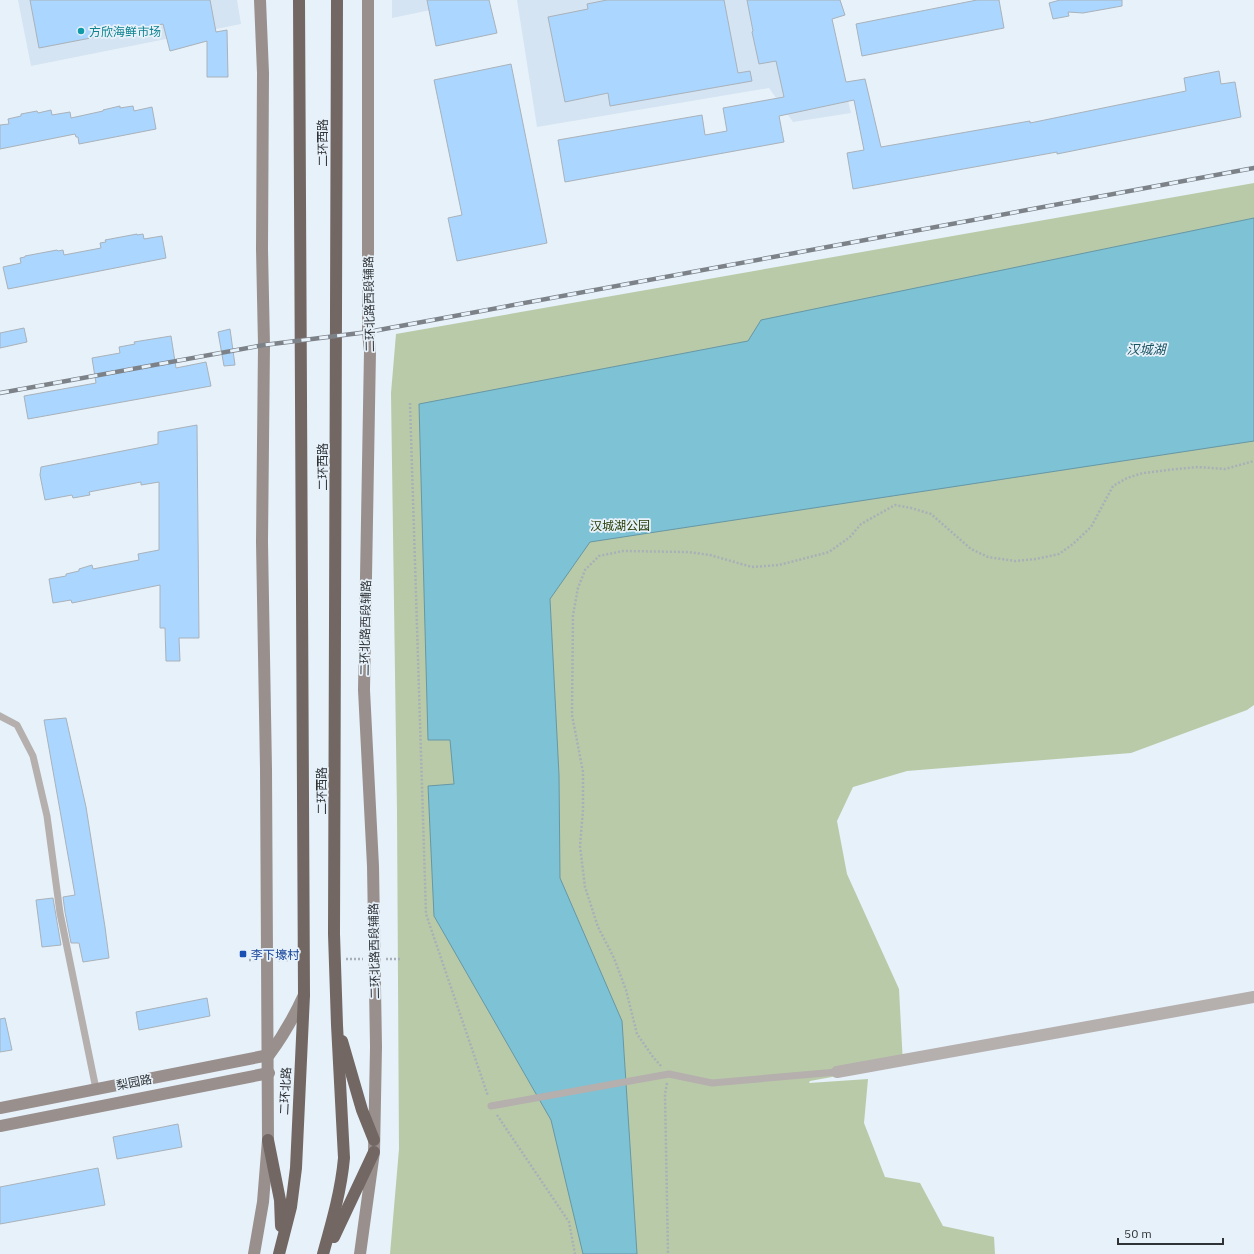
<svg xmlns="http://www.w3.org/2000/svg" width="1254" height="1254" font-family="'IBM Plex Sans','Noto Sans SC',sans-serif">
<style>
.built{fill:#d5e4f2}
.green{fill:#b9caa8}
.water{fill:#7ec2d5;stroke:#6697a5}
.building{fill:#aad6ff;stroke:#a9b2ba}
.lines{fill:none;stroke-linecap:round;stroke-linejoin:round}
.path{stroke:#a8b0b7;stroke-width:2.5;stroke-dasharray:2 2;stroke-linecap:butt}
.lane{stroke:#b5afae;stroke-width:7}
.street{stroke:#b5afae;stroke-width:12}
.secondary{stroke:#99908e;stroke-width:12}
.highway{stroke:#736763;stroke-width:12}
.rail-casing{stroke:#7c8288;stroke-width:4.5}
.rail{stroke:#e7f1fa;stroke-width:3;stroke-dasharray:9;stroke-linecap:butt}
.culture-dot{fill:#0f9aa8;stroke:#e7f1fa;stroke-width:1.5}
.transit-dot{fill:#1a4fb4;stroke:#e7f1fa;stroke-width:1.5}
.labels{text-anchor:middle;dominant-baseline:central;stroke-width:3.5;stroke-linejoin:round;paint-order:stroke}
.culture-label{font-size:12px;fill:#0d838f;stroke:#e7f1fa;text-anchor:start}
.street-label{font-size:12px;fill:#2f3336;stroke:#e7f1fa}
.park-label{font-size:12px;fill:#253a01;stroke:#e7f1fa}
.transit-label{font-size:12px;fill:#164399;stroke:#e7f1fa;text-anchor:start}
.water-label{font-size:13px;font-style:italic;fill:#1a5361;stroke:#e7f1fa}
</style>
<rect width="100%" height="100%" fill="#e7f1fa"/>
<g class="built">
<polygon points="18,0 237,0 241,24 31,66"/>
<polygon points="392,0 479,0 392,18"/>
<polygon points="517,0 824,0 851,113 793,122 769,88 537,127"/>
</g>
<polygon class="green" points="1254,183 1254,705 1247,710 1131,753 907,771 853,787 837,821 847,874 899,989 903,1064 810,1081 809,1083 868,1079 864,1123 885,1177 920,1183 943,1226 994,1237 995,1254 390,1254 399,1149 397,812 391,393 396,334"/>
<polygon class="water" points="1254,218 1254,441 590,542 550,599 559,775 560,878 622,1021 637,1254 583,1254 551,1120 434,916 428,786 454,784 450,740 428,740 419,404 748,341 761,320"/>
<g class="building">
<polygon points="30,0 210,0 216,32 227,30 228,77 207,77 207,41 170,51 163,24 39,48"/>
<polygon points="427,0 489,0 497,33 436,46"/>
<polygon points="607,0 724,0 738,73 750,71 752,81 610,106 608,93 565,102 548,17 588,9 587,4"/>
<polygon points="747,0 840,0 845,15 832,19 846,82 865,79 881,147 1030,121 1030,123 1186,91 1184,78 1219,71 1221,84 1235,82 1241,117 1057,154 1057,152 853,189 847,153 864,150 854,100 779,116 784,142 565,182 558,140 702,115 705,135 727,131 723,108 784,97 776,61 759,64 752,32 753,31"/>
<polygon points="977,0 999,0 1004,28 862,56 856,24"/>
<polygon points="1060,0 1122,0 1122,6 1083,13 1068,12 1069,16 1053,19 1049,3"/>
<polygon points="511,64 547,243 457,261 448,218 462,215 434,80"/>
<polygon points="120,106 120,108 133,106 134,111 152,107 156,129 79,144 78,137 76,137 75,134 0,149 0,125 9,124 8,119 21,116 21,114 37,111 38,113 51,110 52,115 70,112 71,118 103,111 103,110"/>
<polygon points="137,234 137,235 143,234 144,239 162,236 166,258 8,289 3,267 21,263 20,258 25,257 25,256 57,250 58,251 63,250 64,255 101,248 100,243 106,242 105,240"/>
<polygon points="24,328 27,342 0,348 0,333"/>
<polygon points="230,329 235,365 224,366 218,332"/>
<polygon points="171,336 176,368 206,362 211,386 28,419 24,396 96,383 92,358 120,353 119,347 135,344 134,342"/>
<polygon points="197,425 199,638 179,638 180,661 166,661 165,628 160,628 160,585 72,603 71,600 53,603 49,579 66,576 66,574 79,571 79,569 92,565 93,569 139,560 138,554 159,550 159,482 141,485 141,482 89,492 90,495 73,498 72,495 45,500 40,475 41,467 158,444 158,432"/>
<polygon points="66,718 86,807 105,927 109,958 83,962 79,943 71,943 65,912 63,897 75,895 44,720"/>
<polygon points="53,898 61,945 42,947 36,900"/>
<polygon points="207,998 210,1016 139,1030 136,1012"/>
<polygon points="5,1018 12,1050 0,1052 0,1019"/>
<polygon points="178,1124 182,1147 117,1159 113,1137"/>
<polygon points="98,1168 105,1205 0,1224 0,1187"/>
</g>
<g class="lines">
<g class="path">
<polyline points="410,403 426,914 488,1096"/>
<polyline points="346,959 363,959"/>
<polyline points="386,959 400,959"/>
<polyline points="249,960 255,960"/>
<polyline points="278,960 291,960"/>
<polyline points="661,1066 653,1057 637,1034 626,990 614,958 598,927 585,887 580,846 583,810 583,772 572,715 573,615 578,588 585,570 599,556 623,551 688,552 710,555 752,567 779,565 829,552 850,537 861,524 895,505 911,508 931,514 971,549 988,557 1015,561 1036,559 1059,554 1073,544 1091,527 1113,486 1127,478 1143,473 1177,469 1198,467 1225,469 1254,461"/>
<polyline points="667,1083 665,1094 668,1254"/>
<polyline points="497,1115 569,1222 575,1254"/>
</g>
<g class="lane">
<polyline points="0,716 17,725 33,756 47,816 60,913 96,1089"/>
<polyline points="491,1106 669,1074 712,1083 837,1072"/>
</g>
<polyline class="street" points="837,1072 1254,997"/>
<g class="secondary">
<path d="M0,1108L269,1055C283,1036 294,1017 304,995"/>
<polyline points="0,1126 269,1073"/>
<polyline points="254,1254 263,1202 268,1140 266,769 262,542 264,345 262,249 263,73 260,0"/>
<polyline points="360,1254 374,1152 376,1047 373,866 364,690 370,351 368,332 368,0"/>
</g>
<g class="highway">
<polyline points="342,1041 362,1110 374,1140"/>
<polyline points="268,1140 280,1200 281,1226"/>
<polyline points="334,1237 374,1152"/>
<polyline points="279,1254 291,1207 296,1168 304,995 299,0"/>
<path d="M323,1254C332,1222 341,1191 344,1158L337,1025L334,934L337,0"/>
</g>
<g class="rail-casing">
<polyline id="rail" points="0,393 264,345 368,332 1254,168"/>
</g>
<use href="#rail" class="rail"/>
</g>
<circle class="culture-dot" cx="81" cy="31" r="4"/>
<rect class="transit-dot" x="239" y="950" width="8" height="8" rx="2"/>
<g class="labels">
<g class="culture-label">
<text x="89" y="31">方欣海鲜市场</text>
</g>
<g class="street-label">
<text transform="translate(322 143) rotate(-90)">二环西路</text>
<text transform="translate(369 304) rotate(-91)">二环北路西段辅路</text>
<text transform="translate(322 467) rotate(-90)">二环西路</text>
<text transform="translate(365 628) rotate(-89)">二环北路西段辅路</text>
<text transform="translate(321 791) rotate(-90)">二环西路</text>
<text transform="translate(374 951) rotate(-91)">二环北路西段辅路</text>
<text transform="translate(134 1082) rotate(-11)">梨园路</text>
<text transform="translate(285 1091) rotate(-87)">二环北路</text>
</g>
<g class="park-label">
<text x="620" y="525">汉城湖公园</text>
</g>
<g class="transit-label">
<text x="251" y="954">李下壕村</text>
</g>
<g class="water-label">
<text x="1146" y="349">汉城湖</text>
</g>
</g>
<path d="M1118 1238v6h105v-6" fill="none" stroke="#2f3336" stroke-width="2"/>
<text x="1124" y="1238" font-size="12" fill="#2f3336" stroke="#e7f1fa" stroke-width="3" paint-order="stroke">50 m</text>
</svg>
